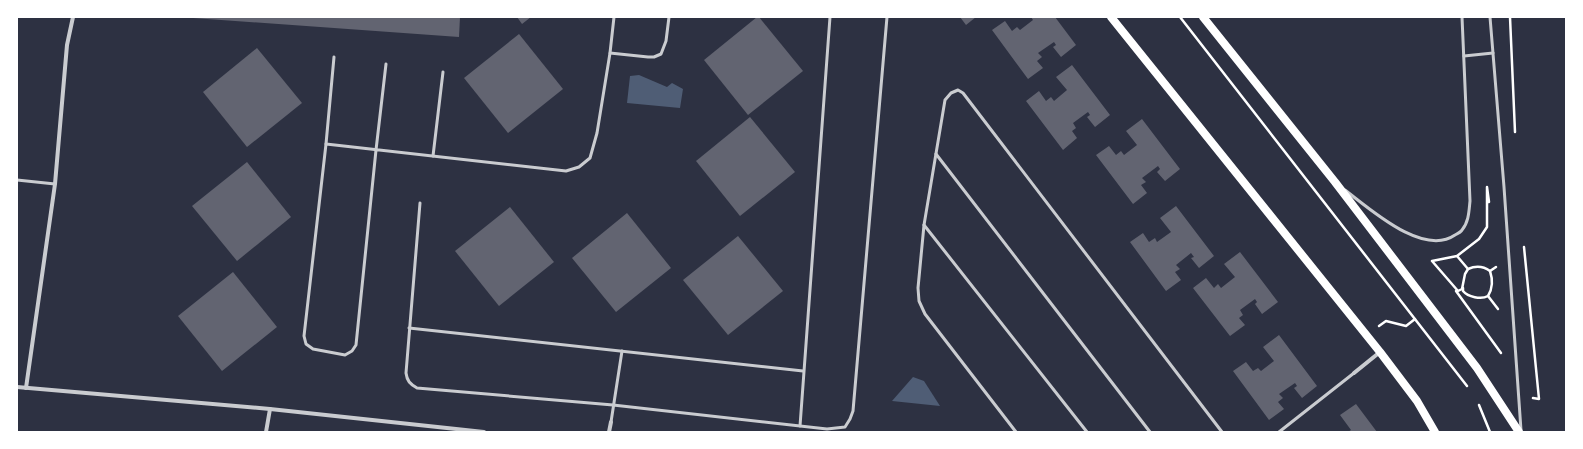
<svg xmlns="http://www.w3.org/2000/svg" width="1583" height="449" font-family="Arial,sans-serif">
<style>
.water{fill:#4f5d75}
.building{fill:#626471}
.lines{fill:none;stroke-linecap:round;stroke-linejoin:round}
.path{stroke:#fff;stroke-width:2.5}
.service{stroke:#caccd0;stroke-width:3}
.minor{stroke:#caccd0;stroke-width:4}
.secondary{stroke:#fff;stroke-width:8}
</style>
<rect width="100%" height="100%" fill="#2d3142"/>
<g class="water">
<polygon points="639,75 667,87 672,83 683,89 680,108 627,103 630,76"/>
<polygon points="913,377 924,381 940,406 892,401"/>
</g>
<g class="building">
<polygon points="193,17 460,17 459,37 193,18"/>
<polygon points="517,17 531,17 522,24"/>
<polygon points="757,17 759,17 803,71 748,115 704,60"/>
<polygon points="960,17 976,17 966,25"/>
<polygon points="1031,17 1055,17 1076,45 1061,57 1053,47 1056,45 1054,42 1038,53 1042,57 1037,61 1043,68 1028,79 992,30 1005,21 1012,31 1017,27 1020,30 1033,20"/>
<polygon points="519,34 563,89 508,133 464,78"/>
<polygon points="257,48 302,103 247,147 203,92"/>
<polygon points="1072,65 1110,115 1095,127 1087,117 1090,115 1088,112 1073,123 1076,128 1072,131 1077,138 1063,150 1026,101 1039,91 1046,101 1051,97 1054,101 1067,90 1056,77"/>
<polygon points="750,117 795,172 740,216 696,161"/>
<polygon points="1142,119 1180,169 1165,181 1157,172 1160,169 1158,166 1142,178 1146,182 1141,185 1147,193 1133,204 1096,155 1109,146 1116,155 1121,151 1124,155 1137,145 1126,131"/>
<polygon points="247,162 291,217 237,261 192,206"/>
<polygon points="1176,206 1214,256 1199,268 1191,258 1194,257 1191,253 1176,265 1180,269 1175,272 1181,280 1166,291 1130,242 1143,233 1149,242 1155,238 1157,242 1171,232 1160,218"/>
<polygon points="510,207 554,262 499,306 455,251"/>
<polygon points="627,213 671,268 616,312 572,258"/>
<polygon points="738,236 783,291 728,335 683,280"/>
<polygon points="1240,252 1278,302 1262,314 1255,304 1257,302 1255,299 1240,310 1243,315 1239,318 1245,325 1230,336 1193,288 1206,278 1214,288 1218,284 1221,288 1235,277 1224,264"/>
<polygon points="233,272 277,327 222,371 178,316"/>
<polygon points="1279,335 1317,386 1302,398 1294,388 1297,386 1295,383 1279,394 1283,398 1278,402 1284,409 1269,420 1233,371 1246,362 1253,371 1258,368 1261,371 1274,361 1263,347"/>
<polygon points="1356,404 1377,432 1348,432 1351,430 1340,415"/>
</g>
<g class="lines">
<g class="path">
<polyline points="1180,17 1467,386"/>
<polyline points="1510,17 1515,132"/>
<polyline points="1524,247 1539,399 1533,398"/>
<path d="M1457,256L1468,269C1475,266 1483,266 1490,271L1496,267"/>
<polyline points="1468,269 1465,274 1462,289 1458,291 1432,261 1457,256 1479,239 1487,227 1487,187 1489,202"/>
<path d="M1463,288V291C1468,297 1481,300 1488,296L1498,309"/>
<polyline points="1456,291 1501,353"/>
<path d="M1488,296C1493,288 1493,280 1490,271"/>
<polyline points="1379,326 1386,321 1406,326 1415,319"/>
<polyline points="1479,405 1490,432"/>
</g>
<g class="service">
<polyline points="1490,17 1504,187 1521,430"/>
<polyline points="610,53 648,57 654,57 661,54 666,41 669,17"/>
<polyline points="1464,56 1493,53"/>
<polyline points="386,64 376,150 356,345 352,351 345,355 313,349 306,344 304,336 326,144 566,171 579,167 590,158 597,133 610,53 614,17"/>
<polyline points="326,144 334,57"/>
<polyline points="936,154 1150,432"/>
<polyline points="433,156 443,72"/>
<polyline points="17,180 55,184"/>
<path d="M1345,190C1370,209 1423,257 1455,235C1457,234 1461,232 1462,230C1469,222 1469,210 1470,201L1462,17"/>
<path d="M420,203L406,373C407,381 410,384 417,388L613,405L827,429L845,427L850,419L853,411L887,17"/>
<polyline points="924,225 1087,432"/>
<polyline points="409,328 803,371"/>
<polyline points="611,422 622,351"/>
<polyline points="800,426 830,17"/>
<polyline points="1016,432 925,314 919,301 918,288 924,225 945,100 951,93 958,90 963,93 1222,432"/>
<polyline points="1279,432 1354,373"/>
</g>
<g class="minor">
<polyline points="1354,373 1380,352"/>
<polyline points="17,387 270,409 484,432"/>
<polyline points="26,388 55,184 67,45 73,17"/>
<polyline points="266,432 270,409"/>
<polyline points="609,432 611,422"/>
</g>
<g class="secondary">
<polyline points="1111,17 1380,352 1417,401 1435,432"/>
<polyline points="1203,17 1335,182 1477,368 1519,432"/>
</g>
</g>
<rect width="1583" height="449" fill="none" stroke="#ffffff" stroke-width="36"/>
</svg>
